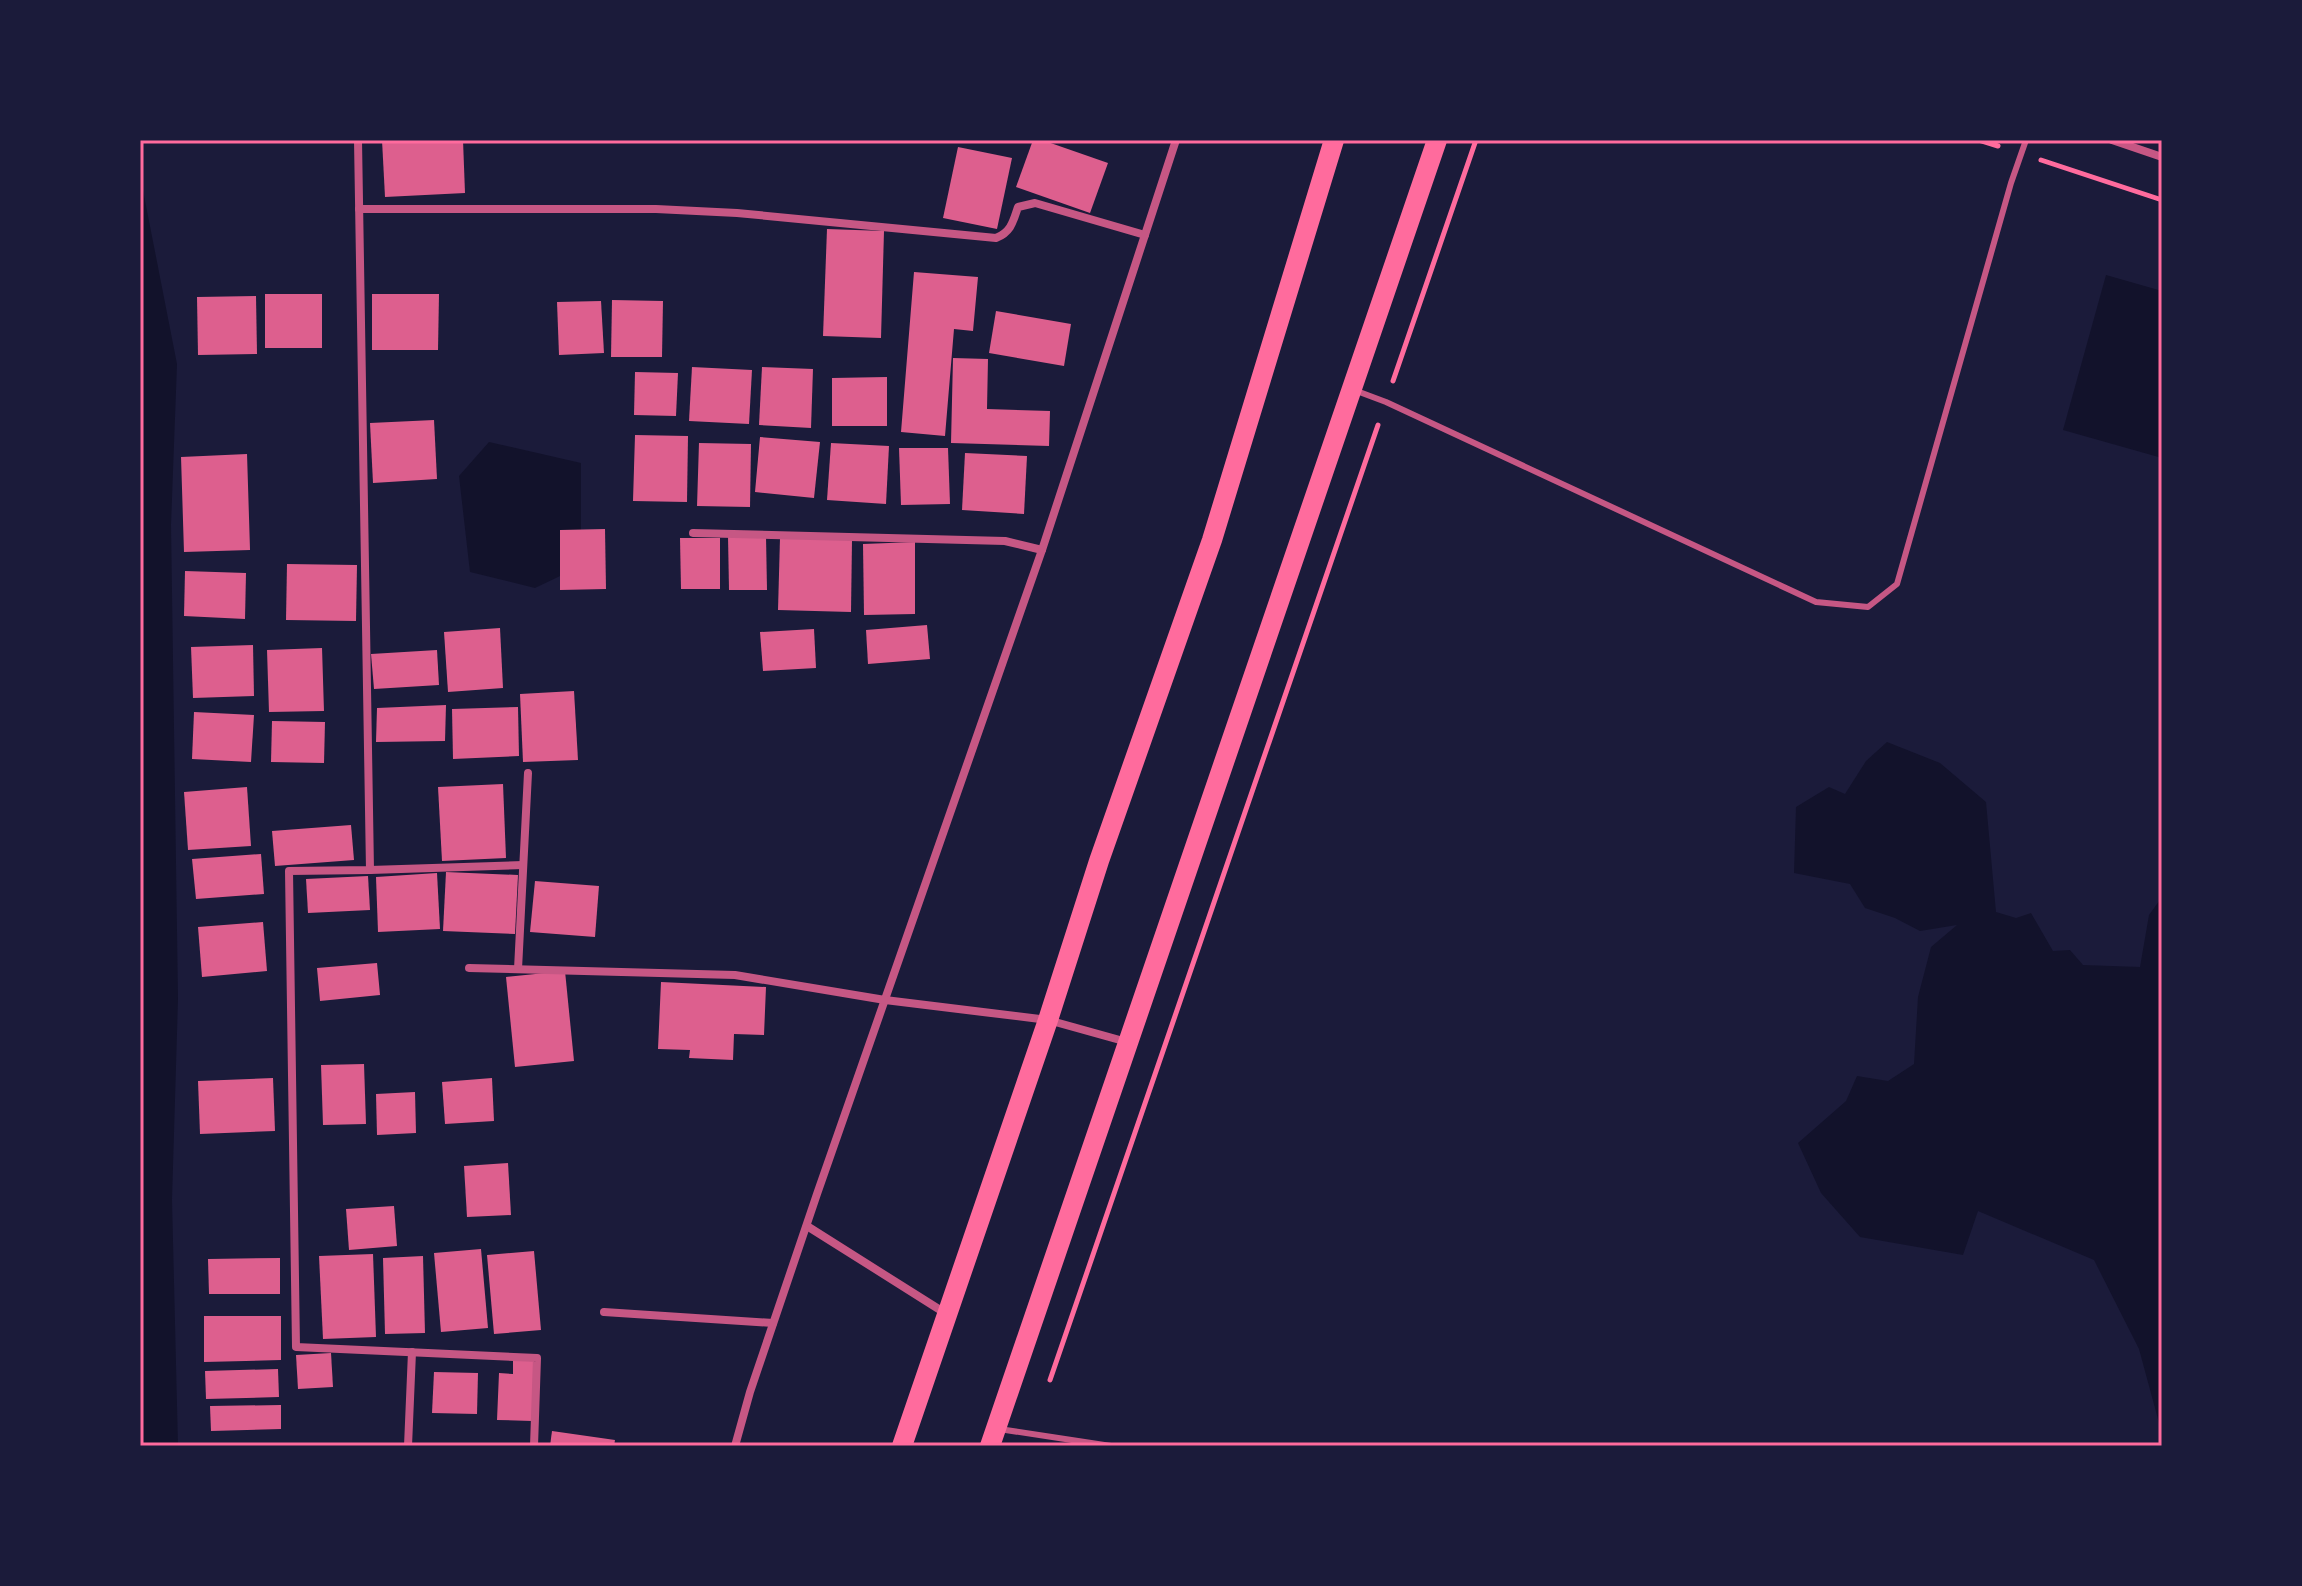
<svg xmlns="http://www.w3.org/2000/svg" width="2302" height="1586" font-family="'PT Serif',serif">
<style>
.water{fill:#12122b}
.building{fill:#dd5f8e}
.lines{fill:none;stroke-linecap:round;stroke-linejoin:round}
.path{stroke:#ff6b9d;stroke-width:5}
.service{stroke:#c65784;stroke-width:6}
.minor{stroke:#c65784;stroke-width:8}
.primary{stroke:#ff6b9d;stroke-width:20}
.neatline{fill:none;stroke:#ff6b9d;stroke-width:3}
</style>
<rect width="100%" height="100%" fill="#1b1b3a"/>
<g class="water">
<polygon points="140,175 177,364 171,525 178,999 172,1200 178,1446 140,1446"/>
<polygon points="2106,275 2162,291 2162,458 2063,430"/>
<polygon points="489,442 581,463 581,566 535,588 470,572 459,476"/>
<polygon points="1887,742 1940,763 1986,802 1996,912 2016,918 2031,913 2053,951 2070,950 2083,965 2140,967 2149,915 2162,897 2162,1434 2139,1349 2094,1260 1978,1211 1963,1255 1860,1237 1821,1193 1798,1143 1846,1101 1857,1076 1888,1081 1914,1064 1918,997 1931,947 1957,925 1920,931 1895,918 1865,908 1850,884 1794,873 1796,807 1829,787 1845,794 1866,761"/>
</g>
<g class="building">
<polygon points="382,140 463,140 465,193 385,197"/>
<polygon points="1033,140 1042,140 1108,163 1090,213 1016,187"/>
<polygon points="958,147 1012,158 997,229 943,218"/>
<polygon points="827,229 884,231 881,338 823,336"/>
<polygon points="914,272 978,277 973,331 954,329 945,436 901,432"/>
<rect x="265" y="294" width="57" height="54"/>
<polygon points="372,294 439,294 438,350 372,350"/>
<polygon points="256,296 257,354 198,355 197,297"/>
<polygon points="612,300 663,301 662,357 611,357"/>
<polygon points="601,301 604,353 559,355 557,302"/>
<polygon points="996,311 1071,324 1064,366 989,353"/>
<polygon points="953,358 988,359 987,409 1050,411 1049,446 951,443"/>
<polygon points="692,367 752,370 749,424 689,421"/>
<polygon points="762,367 813,369 811,428 759,425"/>
<polygon points="635,372 678,373 676,416 634,415"/>
<polygon points="887,377 887,426 832,426 832,378"/>
<polygon points="434,420 437,479 373,483 370,423"/>
<polygon points="635,435 688,436 687,502 633,501"/>
<polygon points="760,437 820,442 814,498 755,492"/>
<polygon points="699,443 751,444 750,507 697,506"/>
<polygon points="831,443 889,446 886,504 827,500"/>
<polygon points="899,448 948,448 950,504 901,505"/>
<polygon points="965,453 1027,456 1024,514 962,510"/>
<polygon points="247,454 250,550 184,552 181,457"/>
<polygon points="605,529 606,589 560,590 560,530"/>
<polygon points="728,536 766,536 767,590 729,590"/>
<polygon points="680,538 720,538 720,589 681,589"/>
<polygon points="780,538 852,540 851,612 778,610"/>
<polygon points="915,542 915,614 864,615 863,544"/>
<polygon points="287,564 357,565 356,621 286,620"/>
<polygon points="185,571 246,573 245,619 184,616"/>
<polygon points="927,625 930,659 868,664 866,630"/>
<polygon points="500,628 503,688 448,692 444,632"/>
<polygon points="814,629 816,668 763,671 760,632"/>
<polygon points="253,645 254,696 193,698 191,647"/>
<polygon points="322,648 324,711 269,712 267,650"/>
<polygon points="437,650 439,685 374,689 371,654"/>
<polygon points="574,691 578,760 523,762 520,694"/>
<polygon points="446,705 445,741 376,742 377,708"/>
<polygon points="518,707 519,756 453,759 452,709"/>
<polygon points="194,712 254,715 251,762 192,759"/>
<polygon points="272,721 325,722 324,763 271,762"/>
<polygon points="503,784 506,858 442,861 438,787"/>
<polygon points="247,787 251,846 188,850 184,792"/>
<polygon points="351,825 354,860 275,866 272,831"/>
<polygon points="261,854 264,894 196,899 192,859"/>
<polygon points="446,872 518,875 515,934 443,931"/>
<polygon points="437,873 440,929 378,932 376,877"/>
<polygon points="368,876 370,910 308,913 306,879"/>
<polygon points="535,881 599,886 595,937 530,932"/>
<polygon points="263,922 267,971 202,977 198,927"/>
<polygon points="377,963 380,995 320,1001 317,968"/>
<polygon points="565,971 574,1061 515,1067 506,977"/>
<polygon points="661,982 766,987 764,1035 734,1034 733,1060 689,1058 690,1050 658,1049"/>
<polygon points="364,1064 366,1124 323,1125 321,1065"/>
<polygon points="273,1078 275,1131 200,1134 198,1081"/>
<polygon points="492,1078 494,1121 445,1124 442,1082"/>
<polygon points="415,1092 416,1133 377,1135 376,1094"/>
<polygon points="508,1163 511,1215 467,1217 464,1166"/>
<polygon points="394,1206 397,1246 349,1250 346,1209"/>
<polygon points="481,1249 488,1328 441,1332 434,1253"/>
<polygon points="534,1251 541,1330 494,1334 487,1255"/>
<polygon points="373,1254 376,1337 323,1339 319,1256"/>
<polygon points="423,1256 425,1333 385,1334 383,1258"/>
<polygon points="280,1258 280,1294 209,1294 208,1259"/>
<polygon points="204,1316 281,1316 281,1360 204,1362"/>
<polygon points="331,1353 333,1387 298,1389 296,1355"/>
<polygon points="513,1359 534,1360 532,1421 497,1420 499,1373 513,1374"/>
<polygon points="278,1369 279,1397 206,1399 205,1371"/>
<polygon points="434,1372 478,1373 477,1414 432,1413"/>
<polygon points="281,1405 281,1429 211,1431 210,1406"/>
<polygon points="552,1431 615,1440 614,1446 550,1446"/>
</g>
<g class="lines">
<g class="path">
<polyline points="1979,140 1998,146"/>
<polyline points="2041,160 2162,200"/>
<polyline points="1393,381 1476,140"/>
<polyline points="1050,1380 1378,425"/>
</g>
<g class="service">
<polyline points="1354,390 1386,402 1816,602 1868,607 1897,584 2011,183 2026,140"/>
<polyline points="999,1429 1111,1446"/>
</g>
<g class="minor">
<polyline points="358,140 370,870 289,871 296,1347 537,1358 534,1446"/>
<polyline points="2112,140 2162,157"/>
<path d="M359,209H656L737,213L996,238C1011,232 1013,222 1018,207L1035,203L1145,235"/>
<polyline points="693,533 1005,541 1042,550 817,1194 750,1392 735,1446"/>
<polyline points="1042,550 1176,140"/>
<polyline points="370,870 523,865"/>
<polyline points="469,968 735,975 885,1000 1048,1020 1127,1042"/>
<polyline points="518,969 528,773"/>
<polyline points="807,1226 945,1313"/>
<polyline points="604,1312 773,1323"/>
<polyline points="408,1446 412,1352"/>
</g>
<g class="primary">
<polyline points="902,1446 1048,1020 1099,861 1212,540 1334,140"/>
<polyline points="990,1446 1437,140"/>
</g>
</g>
<rect width="2302" height="1586" fill="none" stroke="#1b1b3a" stroke-width="284"/>
<rect x="142" y="142" width="2018" height="1302" class="neatline"/>
</svg>
